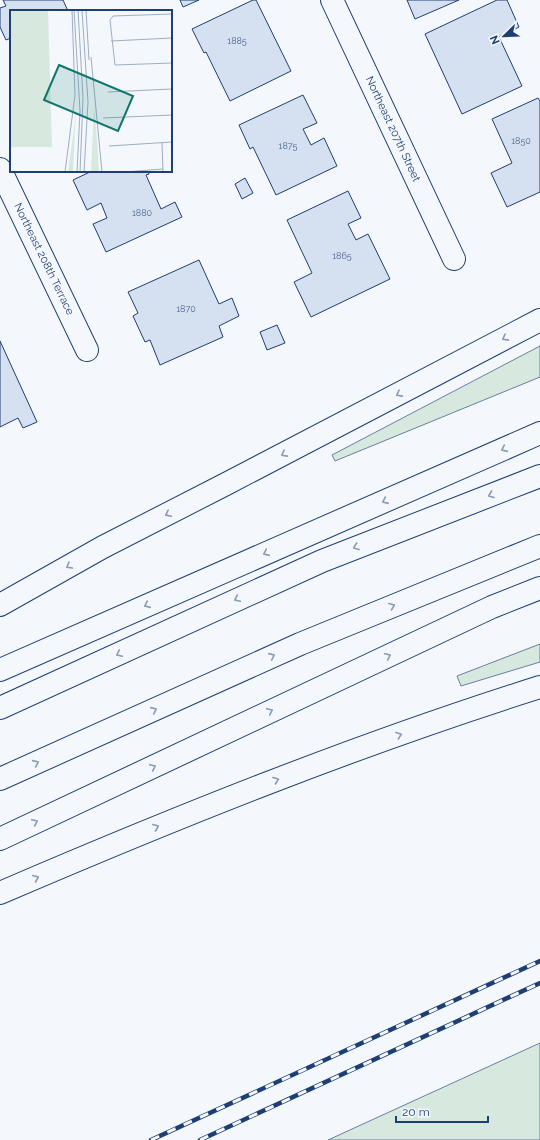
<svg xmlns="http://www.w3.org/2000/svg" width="540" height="1140" font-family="Raleway,sans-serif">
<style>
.green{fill:#d7e8df;stroke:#687fa3}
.building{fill:#d5e0f0;stroke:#1d3f73}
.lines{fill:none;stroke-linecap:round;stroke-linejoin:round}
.minor-casing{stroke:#1d3f73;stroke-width:24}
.motorway-casing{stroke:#1d3f73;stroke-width:24}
.minor{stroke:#f4f7fb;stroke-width:22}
.motorway{stroke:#f4f7fb;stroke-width:22}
.rail-casing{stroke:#1d3f73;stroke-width:4.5}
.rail{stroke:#f4f7fb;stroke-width:3;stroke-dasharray:9;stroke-linecap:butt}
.oneway{stroke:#889bb7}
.labels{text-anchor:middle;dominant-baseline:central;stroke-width:3;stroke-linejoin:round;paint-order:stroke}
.number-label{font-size:9px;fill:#4b6792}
.street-label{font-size:11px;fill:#1d3f73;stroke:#f4f7fb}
.inset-road{fill:none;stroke:#9eadc5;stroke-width:1}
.view{fill:#0f766e;fill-opacity:0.15;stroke:#0f766e;stroke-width:2}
.inset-edge{fill:none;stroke:#1d3f73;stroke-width:2}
</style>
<rect width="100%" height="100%" fill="#f4f7fb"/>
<g class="green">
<polygon points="540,346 540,377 335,461 332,455"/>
<polygon points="540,644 540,662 461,686 457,676"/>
<polygon points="540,1043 540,1140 328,1140"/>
</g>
<g class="building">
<polygon points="3,0 63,0 68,11 11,11 11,38 6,40 0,27 0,8 6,6"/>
<polygon points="180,0 199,0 183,7"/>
<polygon points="253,0 256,0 291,71 230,101 206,52 204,53 192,29"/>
<polygon points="407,0 459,0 415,19"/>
<polygon points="497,0 507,0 519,27 499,37 522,86 462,114 425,34"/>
<polygon points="303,95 317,123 303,129 311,145 324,138 337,166 276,195 253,147 250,149 239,125"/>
<polygon points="538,98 540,101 540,192 507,207 491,173 512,163 492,119"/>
<polygon points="92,171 148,171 149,174 146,175 161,209 175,202 182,217 106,252 93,224 107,218 101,203 87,210 73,180"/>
<polygon points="245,178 253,193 242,199 235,184"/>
<polygon points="348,191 361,218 348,224 356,240 368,234 390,279 311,317 294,282 312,273 287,220"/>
<polygon points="199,260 219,304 232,298 239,316 219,326 223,337 160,365 150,340 145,342 133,316 138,313 128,292"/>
<polygon points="277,325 285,343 267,350 260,332"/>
<polygon points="0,341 37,422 23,428 18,418 0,427"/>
</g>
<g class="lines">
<g class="minor-casing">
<g id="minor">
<polyline points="332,0 454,259"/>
<polyline points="0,169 87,350"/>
</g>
</g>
<g class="motorway-casing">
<g id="motorway">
<polyline points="0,605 103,547 226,484 540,320"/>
<polyline points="0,670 540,433"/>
<polyline points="0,708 322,561 540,476"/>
<polyline points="0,779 300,644 540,546"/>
<polyline points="0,839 492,607 540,588"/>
<path d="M0,893C177,817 356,745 540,687"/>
</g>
</g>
<use href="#minor" class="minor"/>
<use href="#motorway" class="motorway"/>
<g class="rail-casing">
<g id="rail">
<polyline points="151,1140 540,961"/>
<polyline points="200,1140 540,983"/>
</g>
</g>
<use href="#rail" class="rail"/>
</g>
<defs><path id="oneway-chevron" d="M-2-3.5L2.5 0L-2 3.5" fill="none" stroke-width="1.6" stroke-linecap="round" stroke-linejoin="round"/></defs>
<g class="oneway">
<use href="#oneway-chevron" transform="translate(505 338) rotate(152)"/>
<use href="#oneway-chevron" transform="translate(399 394) rotate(152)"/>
<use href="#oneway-chevron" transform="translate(504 449) rotate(156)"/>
<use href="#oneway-chevron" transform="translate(284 454) rotate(152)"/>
<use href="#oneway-chevron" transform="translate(491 495) rotate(159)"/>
<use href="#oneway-chevron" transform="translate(385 501) rotate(156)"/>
<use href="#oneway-chevron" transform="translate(168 514) rotate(153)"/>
<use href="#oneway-chevron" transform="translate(356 547) rotate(159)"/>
<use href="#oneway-chevron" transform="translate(266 553) rotate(156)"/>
<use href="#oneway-chevron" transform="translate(69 566) rotate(150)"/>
<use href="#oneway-chevron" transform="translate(237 599) rotate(155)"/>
<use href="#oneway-chevron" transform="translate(147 605) rotate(156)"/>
<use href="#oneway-chevron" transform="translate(392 606) rotate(-22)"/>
<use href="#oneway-chevron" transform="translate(119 654) rotate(155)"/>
<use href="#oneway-chevron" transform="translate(272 656) rotate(-24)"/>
<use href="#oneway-chevron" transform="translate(388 656) rotate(-25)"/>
<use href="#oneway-chevron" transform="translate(154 710) rotate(-24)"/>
<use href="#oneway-chevron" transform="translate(270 711) rotate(-25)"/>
<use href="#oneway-chevron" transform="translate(399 735) rotate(-20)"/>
<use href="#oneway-chevron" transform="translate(36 763) rotate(-24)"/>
<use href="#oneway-chevron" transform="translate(153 767) rotate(-25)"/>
<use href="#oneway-chevron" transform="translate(276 780) rotate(-21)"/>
<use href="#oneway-chevron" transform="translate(35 822) rotate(-25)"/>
<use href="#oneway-chevron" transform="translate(156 827) rotate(-22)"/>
<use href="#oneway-chevron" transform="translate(36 878) rotate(-23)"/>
</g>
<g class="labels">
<g class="number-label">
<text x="237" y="41">1885</text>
<text x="521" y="141">1850</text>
<text x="288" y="146">1875</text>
<text x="142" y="213">1880</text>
<text x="342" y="256">1865</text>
<text x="186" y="309">1870</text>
</g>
<g class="street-label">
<text transform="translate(393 129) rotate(65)">Northeast 207th Street</text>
<text transform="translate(44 259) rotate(64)">Northeast 208th Terrace</text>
</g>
</g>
<g transform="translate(10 10)">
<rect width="162" height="162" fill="#f4f7fb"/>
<path d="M0,0H38L42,137H0ZM84,95L87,131L89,162H81ZM66,97L63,162H58L64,119Z" fill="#d7e8df"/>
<path class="inset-road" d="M64,0L70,101L67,162M68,0L73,88L70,162M72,0L78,92L74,162M76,0L79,50M162,4L103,6L100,10L105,55L162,53M101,31L162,28M81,47L92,162M98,82L162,79M93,108L162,105M152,133L153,162M99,136L162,132M55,162L65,85L62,0M115,162L153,159"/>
<path class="view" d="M49,55L123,86L108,121L34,90Z"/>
<rect width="162" height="162" class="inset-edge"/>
</g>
<g transform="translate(504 36) rotate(247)" stroke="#f4f7fb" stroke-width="3" paint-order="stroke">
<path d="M0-3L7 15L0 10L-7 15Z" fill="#1d3f73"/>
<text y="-6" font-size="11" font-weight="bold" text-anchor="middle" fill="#1d3f73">N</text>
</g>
<path d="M396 1116v6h92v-6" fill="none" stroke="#1d3f73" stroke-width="2"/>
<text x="402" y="1116" font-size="12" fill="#1d3f73" stroke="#f4f7fb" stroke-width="3" paint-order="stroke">20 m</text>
</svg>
